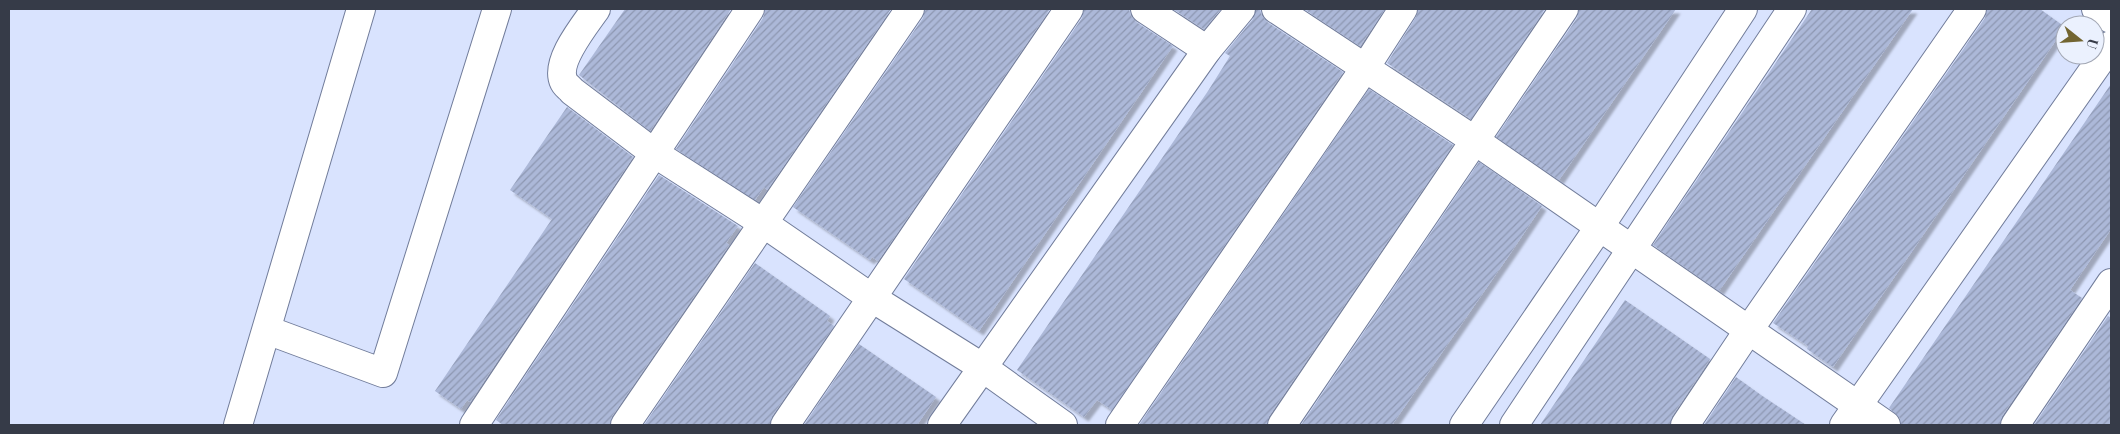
<svg xmlns="http://www.w3.org/2000/svg" width="2120" height="434" font-family="'Playfair Display',serif">
<style>
.building{fill:url(#building-hatch);filter:url(#shadow)}
.lines{fill:none;stroke-linecap:round;stroke-linejoin:round}
.minor-casing{stroke:#717c9a;stroke-width:30}
.minor{stroke:#fff;stroke-width:28}
</style>
<defs>
<pattern id="building-hatch" width="6" height="6" patternUnits="userSpaceOnUse" patternTransform="scale(1.25)"><rect width="6" height="6" fill="#acb8d8"/><path d="M-1 1l2-2M0 6l6-6M5 7l2-2" fill="none" stroke="#8d97b1"/></pattern>
<filter id="shadow"><feDropShadow dx="4.5" dy="4.5" stdDeviation="1" flood-color="#0004"/></filter>
</defs>
<rect width="100%" height="100%" fill="#d9e3fe"/>
<g class="building">
<polygon points="625,9 731,9 650,131 579,75"/>
<polygon points="765,9 891,9 767,190 764,187 755,200 676,149 763,18"/>
<polygon points="925,9 1050,9 878,261 872,257 870,260 793,207 923,18"/>
<polygon points="1084,9 1129,9 1131,16 1136,22 1173,46 979,331 904,279 1082,18"/>
<polygon points="1173,9 1221,9 1204,29"/>
<polygon points="1256,9 1260,9 1262,16 1267,22 1343,72 1112,410 1097,400 1084,417 1017,370 1208,91 1230,56 1225,53 1253,19"/>
<polygon points="1304,9 1385,9 1360,46"/>
<polygon points="1418,9 1545,9 1471,119 1387,63 1416,17"/>
<polygon points="1579,9 1676,9 1559,180 1496,137 1577,18"/>
<polygon points="1812,9 1913,9 1719,291 1653,245"/>
<polygon points="1987,9 2040,9 2065,27 1833,367 1807,349 1808,346 1773,323 1985,18"/>
<polygon points="2111,84 2111,229 2070,290 2082,298 2002,416 2000,425 1901,425 1900,418 1889,408"/>
<polygon points="1369,89 1453,145 1269,416 1267,425 1139,425"/>
<polygon points="567,107 633,157 470,402 467,400 461,409 435,391 552,219 510,190"/>
<polygon points="1479,162 1542,206 1514,248 1392,425 1301,425"/>
<polygon points="659,175 738,226 726,243 729,245 612,416 610,425 503,425 496,420"/>
<polygon points="755,263 830,316 827,321 834,326 772,416 770,425 644,425"/>
<polygon points="1625,300 1710,359 1672,416 1670,425 1540,425"/>
<polygon points="2108,316 2111,318 2111,425 2034,425"/>
<polygon points="859,344 936,397 917,425 804,425"/>
<polygon points="1736,377 1761,395 1806,425 1704,425"/>
</g>
<g class="lines">
<g class="minor-casing">
<g id="minor">
<path d="M596,9C585,25 554,62 564,82C565,85 570,88 572,91L654,153L763,223L872,298L982,367L1063,425"/>
<polyline points="1145,9 1207,50"/>
<polyline points="1276,9 1474,140 1886,425"/>
<polyline points="2096,9 2111,19"/>
<polyline points="267,330 383,373 497,9"/>
<polyline points="238,425 361,9"/>
<polyline points="474,425 750,9"/>
<polyline points="625,425 910,9"/>
<polyline points="785,425 1069,9"/>
<polyline points="942,425 1207,50 1241,9"/>
<polyline points="1120,425 1365,68 1403,9"/>
<polyline points="1282,425 1564,9"/>
<polyline points="1464,425 1600,226 1743,9"/>
<polyline points="1514,425 1792,9"/>
<polyline points="1685,425 1748,331 1972,9"/>
<polyline points="1844,425 2111,45"/>
<polyline points="2015,425 2111,283"/>
</g>
</g>
<use href="#minor" class="minor"/>
</g>
<rect width="2120" height="434" fill="none" stroke="#363b48" stroke-width="20"/>
<g transform="translate(2080 40) rotate(107)"><circle r="24" fill="#ebf1fe" stroke="#a3a8b5"/>
<path d="M0-4L9 19L0 12L-9 19Z" fill="#726532"/>
<text y="-8" font-size="14" font-weight="bold" text-anchor="middle" fill="#363b48">U</text>
</g>
</svg>
